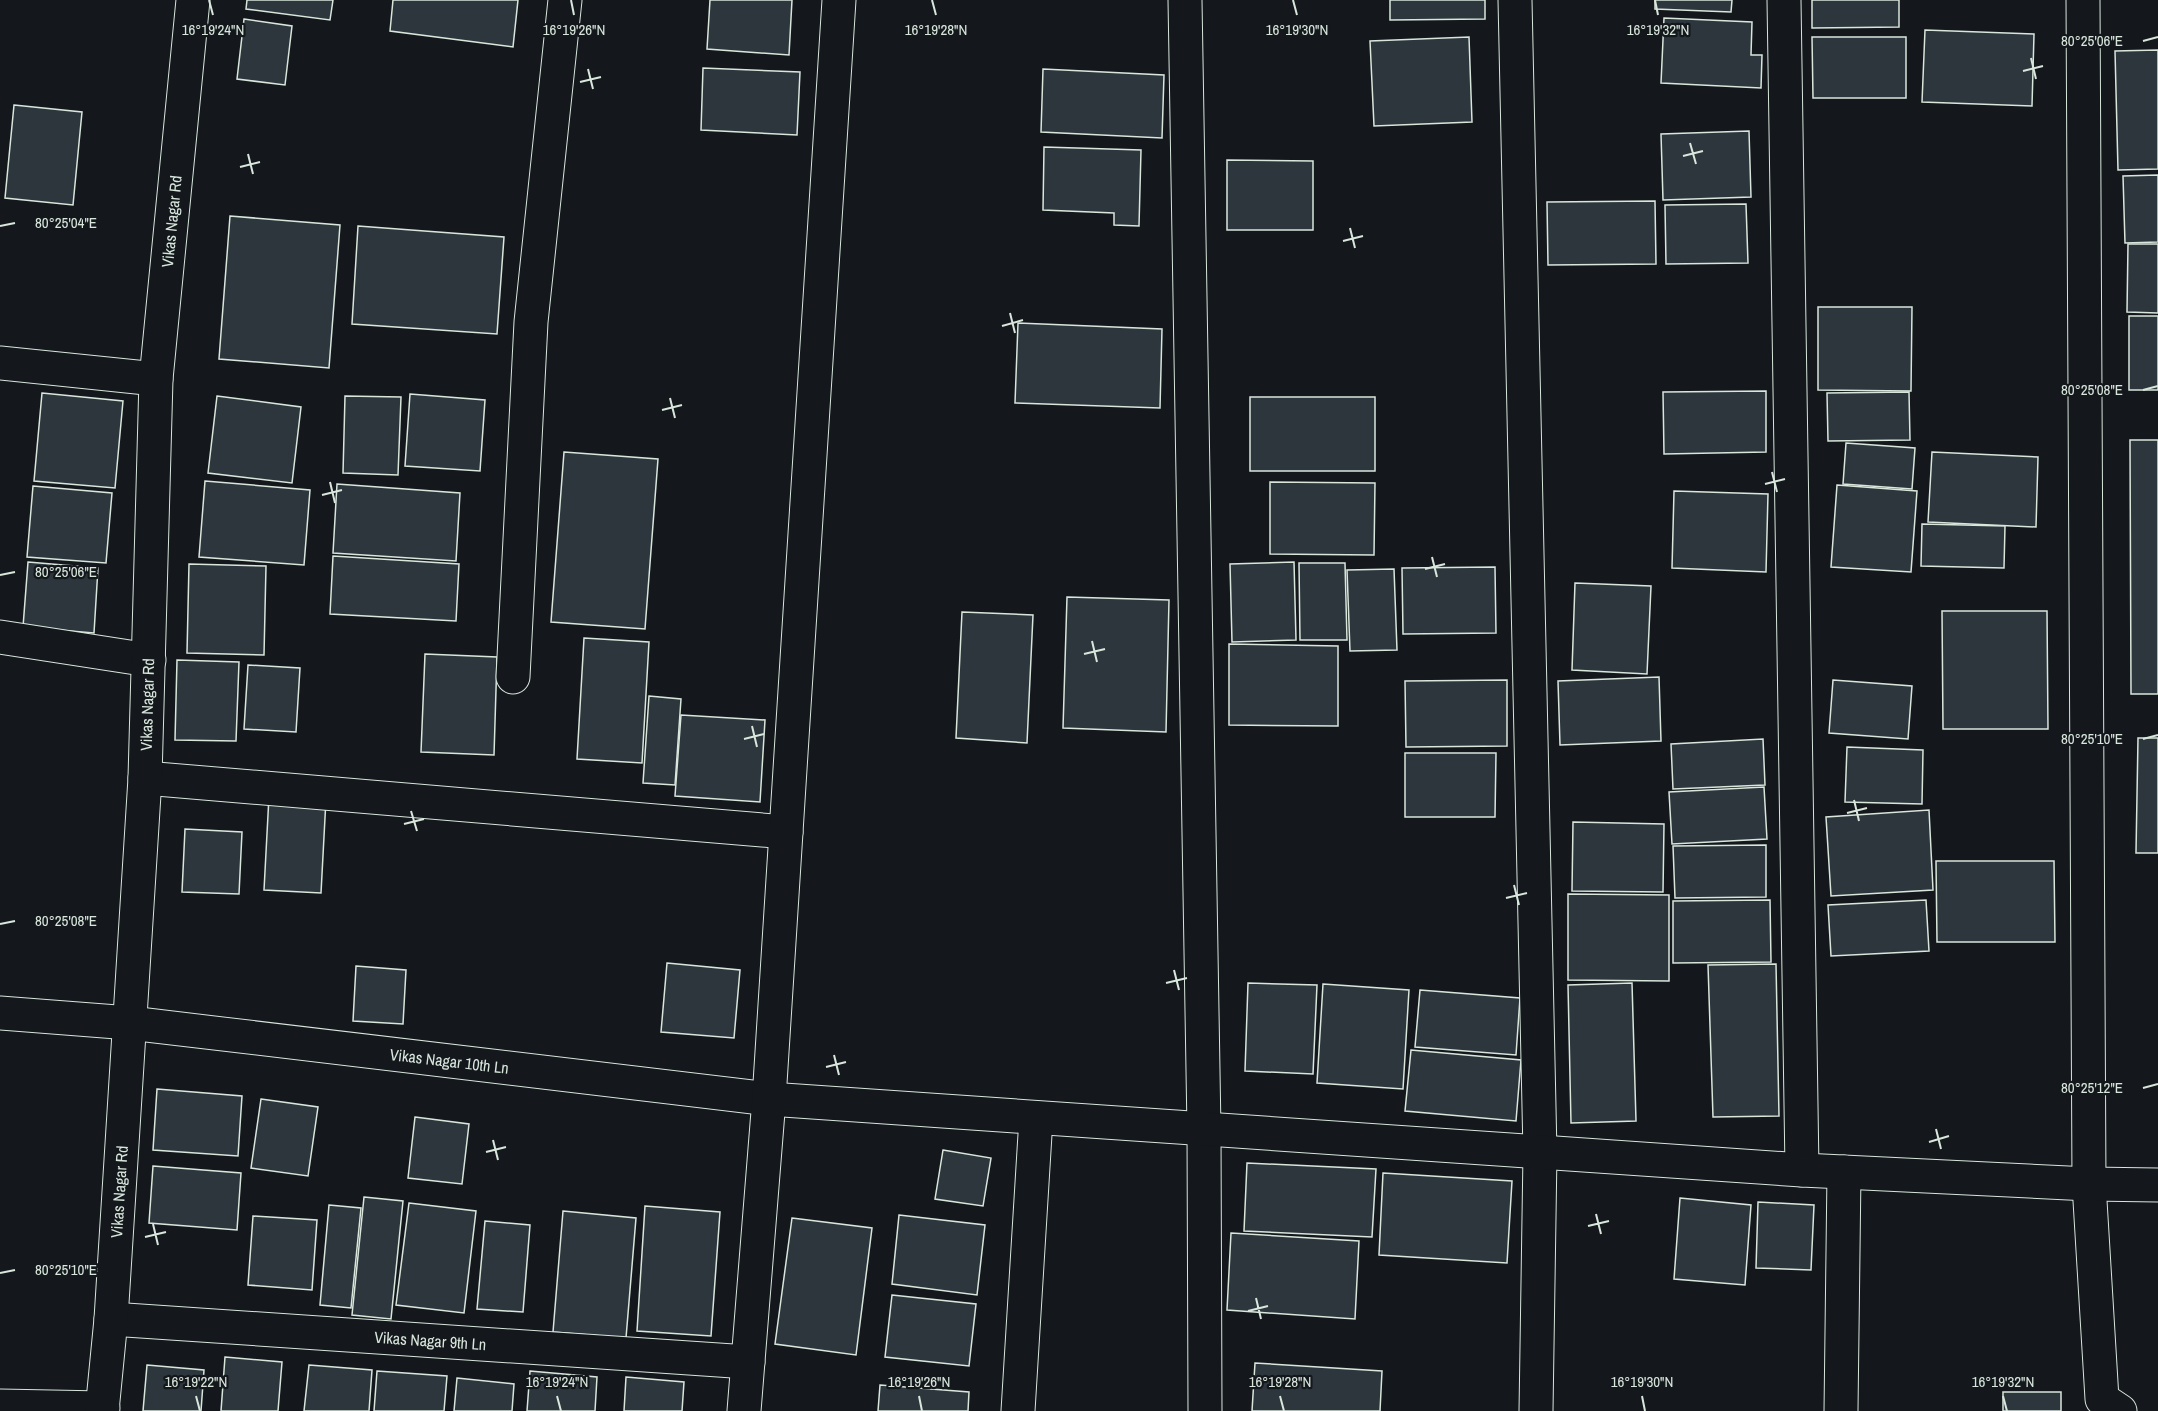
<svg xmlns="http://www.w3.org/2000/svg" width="2158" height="1411" font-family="'Archivo Narrow',sans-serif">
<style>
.building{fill:#2c363c;stroke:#d8e6dc;stroke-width:1.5}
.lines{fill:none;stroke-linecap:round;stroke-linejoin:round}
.street-casing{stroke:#d8e6dc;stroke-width:35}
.street{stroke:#14181c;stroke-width:33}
.ticks{fill:none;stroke:#d8e6dc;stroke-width:2}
.labels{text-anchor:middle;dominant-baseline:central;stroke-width:4.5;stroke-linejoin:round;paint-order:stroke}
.street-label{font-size:16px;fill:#d8e6dc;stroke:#14181c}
.ticks-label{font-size:15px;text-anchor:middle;fill:#d8e6dc;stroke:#14181c;stroke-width:4.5;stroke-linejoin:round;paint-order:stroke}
</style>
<rect width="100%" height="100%" fill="#14181c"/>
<g class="building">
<polygon points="247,0 333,0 330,20 246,9"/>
<polygon points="393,0 518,0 513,47 390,31"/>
<polygon points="710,0 792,0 789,55 707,49"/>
<polygon points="1390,0 1485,0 1485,19 1390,20"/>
<polygon points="1655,0 1732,0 1731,12 1655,9"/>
<polygon points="1812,0 1899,0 1899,27 1812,28"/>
<polygon points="1664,18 1752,22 1751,55 1762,55 1761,88 1661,83"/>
<polygon points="244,19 292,26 285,85 237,79"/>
<polygon points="1925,30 2034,34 2032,106 1922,102"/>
<polygon points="1469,37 1472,122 1374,126 1370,41"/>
<polygon points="1812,37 1906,37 1906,98 1813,98"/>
<polygon points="2158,50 2158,169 2118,170 2115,51"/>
<polygon points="703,68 800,72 797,135 701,130"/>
<polygon points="1043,69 1164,75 1162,138 1041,132"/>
<polygon points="14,105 82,112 73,205 5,198"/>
<polygon points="1749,131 1751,197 1663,200 1661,134"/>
<polygon points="1044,147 1141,150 1139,226 1114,225 1114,213 1043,210"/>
<polygon points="1227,160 1313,161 1313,230 1227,230"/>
<polygon points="2158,175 2158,242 2125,243 2123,176"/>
<polygon points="1655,201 1656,264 1548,265 1547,202"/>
<polygon points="1746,204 1748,263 1666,264 1665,205"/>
<polygon points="230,216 340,225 329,368 219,359"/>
<polygon points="358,226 504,237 497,334 352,324"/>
<polygon points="2128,244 2158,244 2158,313 2127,312"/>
<polygon points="1818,307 1912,307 1911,391 1818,390"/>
<rect x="2129" y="316" width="29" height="74"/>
<polygon points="1018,323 1162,329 1160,408 1015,403"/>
<polygon points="1766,391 1766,452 1664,454 1663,392"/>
<polygon points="1909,392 1910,440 1828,441 1827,393"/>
<polygon points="42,393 123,401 115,488 34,481"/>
<polygon points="410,394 485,400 480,471 405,466"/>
<polygon points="217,396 301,407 292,483 208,473"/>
<polygon points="345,396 401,397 398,475 343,473"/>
<rect x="1250" y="397" width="125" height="74"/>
<polygon points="2130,440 2158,440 2158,694 2131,694"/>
<polygon points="1846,443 1915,448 1912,489 1843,484"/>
<polygon points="564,452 658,459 645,629 551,622"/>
<polygon points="1932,452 2038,457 2036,527 1928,522"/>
<polygon points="205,481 310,490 304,565 199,557"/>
<polygon points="1270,482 1375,483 1374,555 1270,554"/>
<polygon points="337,484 460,493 456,561 333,553"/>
<polygon points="1837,485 1917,491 1911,572 1831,567"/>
<polygon points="33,486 112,493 106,563 27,557"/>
<polygon points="1674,491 1768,494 1766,572 1672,568"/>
<polygon points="1922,524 2005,526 2004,568 1921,566"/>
<polygon points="333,556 459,564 456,621 330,614"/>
<polygon points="28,562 98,568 94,633 23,627"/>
<polygon points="1294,562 1296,640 1232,642 1230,564"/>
<polygon points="1299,563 1345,563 1347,640 1300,640"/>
<polygon points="189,564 266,566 264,655 187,653"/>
<polygon points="1495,567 1496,633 1403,634 1402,568"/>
<polygon points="1394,569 1397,650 1350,651 1347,570"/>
<polygon points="1575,583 1651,586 1647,674 1572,670"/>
<polygon points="1067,597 1169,600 1166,732 1063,728"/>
<polygon points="1942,611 2047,611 2048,729 1943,729"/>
<polygon points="962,612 1033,615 1027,743 956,738"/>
<polygon points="584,638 649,642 642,763 577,759"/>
<polygon points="1229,644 1338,646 1338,726 1229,725"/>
<polygon points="425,654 497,657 494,755 421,752"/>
<polygon points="177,660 239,662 236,741 175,740"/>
<polygon points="248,665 300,668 296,732 244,729"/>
<polygon points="1659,677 1661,741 1560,745 1558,681"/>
<polygon points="1507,680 1507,746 1406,747 1405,681"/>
<polygon points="1833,680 1912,686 1908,739 1829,733"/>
<polygon points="649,696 681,699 675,785 643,783"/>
<polygon points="681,715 765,720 760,802 675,796"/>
<polygon points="2138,738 2158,738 2158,853 2136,853"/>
<polygon points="1763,739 1765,785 1673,789 1671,744"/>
<polygon points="1847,747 1923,750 1922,804 1845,802"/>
<polygon points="1405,753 1496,753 1495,817 1405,817"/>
<polygon points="1764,787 1767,839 1672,844 1669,792"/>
<polygon points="269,796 326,799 321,893 264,890"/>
<polygon points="1929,810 1933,890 1831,896 1826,817"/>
<polygon points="1573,822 1664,824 1663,892 1572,891"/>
<polygon points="185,829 242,832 239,894 182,892"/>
<polygon points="1766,845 1766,897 1675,898 1673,846"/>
<polygon points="1936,861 2054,861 2055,942 1937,942"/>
<polygon points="1568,894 1669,895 1669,981 1568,980"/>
<polygon points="1770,900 1771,962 1673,963 1673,901"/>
<polygon points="1926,900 1929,951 1831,956 1828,905"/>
<polygon points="667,963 740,970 734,1038 661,1032"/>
<polygon points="1776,964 1779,1116 1713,1117 1708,965"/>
<polygon points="356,966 406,970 403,1024 353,1021"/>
<polygon points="1248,983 1317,985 1313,1074 1245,1071"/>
<polygon points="1632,983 1636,1121 1571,1123 1568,985"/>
<polygon points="1323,984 1409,990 1403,1089 1317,1083"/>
<polygon points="1420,990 1520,998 1516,1055 1415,1047"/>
<polygon points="1411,1050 1521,1060 1516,1121 1405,1111"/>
<polygon points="157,1089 242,1096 238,1156 153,1150"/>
<polygon points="261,1099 318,1107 308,1176 251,1168"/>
<polygon points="415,1117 469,1124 462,1184 408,1178"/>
<polygon points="943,1150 991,1158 983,1206 935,1199"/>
<polygon points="1247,1163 1376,1169 1372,1237 1244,1231"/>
<polygon points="153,1166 241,1173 237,1230 149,1223"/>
<polygon points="1383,1173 1512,1181 1507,1263 1379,1255"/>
<polygon points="364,1197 403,1201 391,1319 352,1315"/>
<polygon points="1680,1198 1751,1205 1745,1285 1674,1279"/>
<polygon points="1758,1202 1814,1205 1811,1270 1756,1268"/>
<polygon points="409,1203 476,1211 464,1313 396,1305"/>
<polygon points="329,1205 361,1208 351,1308 320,1305"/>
<polygon points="645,1206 720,1212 711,1336 637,1331"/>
<polygon points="563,1211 636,1218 626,1338 553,1332"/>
<polygon points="899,1215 985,1225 977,1295 892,1284"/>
<polygon points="253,1216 317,1220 312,1290 248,1285"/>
<polygon points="792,1218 872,1228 856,1355 775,1344"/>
<polygon points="485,1221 530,1225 523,1312 477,1309"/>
<polygon points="1231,1233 1359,1241 1355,1319 1227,1310"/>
<polygon points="892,1295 976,1304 969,1366 885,1357"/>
<polygon points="225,1357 282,1362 278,1411 221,1411"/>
<polygon points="1255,1363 1382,1371 1380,1411 1252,1411"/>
<polygon points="147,1365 204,1370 201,1411 143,1411"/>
<polygon points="309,1365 372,1370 369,1411 304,1411"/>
<polygon points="377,1371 447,1376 444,1411 374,1411"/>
<polygon points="530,1371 597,1377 595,1411 527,1411"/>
<polygon points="626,1377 684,1382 682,1411 624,1411"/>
<polygon points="457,1378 514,1384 512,1411 454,1411"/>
<polygon points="880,1385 969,1392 968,1411 878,1411"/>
<rect x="2003" y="1392" width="58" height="19"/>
</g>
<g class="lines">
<g class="street-casing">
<g id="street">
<polyline points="1185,0 1204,1130 1205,1411"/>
<polyline points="1515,0 1540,1153 1536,1411"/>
<polyline points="1784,0 1802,1170"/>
<polyline points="2083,0 2089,1184 2102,1399 2120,1411"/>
<polyline points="0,363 156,379"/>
<polyline points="0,637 149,660"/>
<polyline points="513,677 531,322 565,0"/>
<polyline points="145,778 786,832"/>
<path id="s1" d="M0,1013L130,1023L769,1099L1802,1170L2089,1184L2158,1185"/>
<path id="s2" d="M111,1319L748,1362"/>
<polyline points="0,1406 103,1408"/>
<path id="s3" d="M102,1411L111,1319L145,778L156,379L193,0"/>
<polyline points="744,1411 769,1099 839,0"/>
<polyline points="1018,1411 1036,1118"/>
<polyline points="1841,1411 1844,1172"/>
</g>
</g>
<use href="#street" class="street"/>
</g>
<path class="ticks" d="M209,0L213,15M571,0L574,15M932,0L936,15M1293,0L1297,15M1655,0L1658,15M2143,41L2158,37M2031,58L2036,79M588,69L593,89M2023,71L2043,66M580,82L601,77M1690,143L1696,164M248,154L253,174M1683,156L1703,151M240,167L260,162M0,226L15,223M1350,228L1355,248M1343,241L1363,236M1010,313L1015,333M1002,326L1023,320M2143,390L2158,386M670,398L675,418M662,410L682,405M1772,472L1777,492M330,482L335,503M1765,484L1785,479M322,495L342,490M1432,557L1437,577M1425,569L1445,564M0,575L15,572M1092,641L1097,662M1084,654L1105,649M752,726L757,747M744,739L764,734M2143,739L2158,735M1854,800L1859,821M411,811L417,831M1847,813L1867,808M404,824L424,819M1514,885L1519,905M1506,898L1527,893M0,924L15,921M1174,970L1179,990M1166,983L1187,978M834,1055L839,1075M826,1067L846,1062M2143,1088L2158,1084M1936,1129L1941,1149M493,1140L498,1160M1929,1142L1949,1136M486,1152L506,1147M1596,1214L1601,1234M153,1224L158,1245M1588,1226L1609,1221M145,1237L166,1232M0,1273L15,1270M1256,1298L1261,1319M1248,1311L1268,1306M196,1396L200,1411M557,1396L561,1411M919,1396L922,1411M1280,1396L1284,1411M1642,1396L1645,1411M2003,1396L2007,1411"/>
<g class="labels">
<g class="street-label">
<text stroke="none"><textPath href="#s3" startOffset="1192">Vikas Nagar Rd</textPath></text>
<text stroke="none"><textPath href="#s3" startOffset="708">Vikas Nagar Rd</textPath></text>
<text stroke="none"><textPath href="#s1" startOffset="452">Vikas Nagar 10th Ln</textPath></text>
<text stroke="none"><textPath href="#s3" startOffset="220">Vikas Nagar Rd</textPath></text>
<text stroke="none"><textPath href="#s2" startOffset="320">Vikas Nagar 9th Ln</textPath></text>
</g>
</g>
<g class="ticks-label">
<text x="213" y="35">16°19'24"N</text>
<text x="574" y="35">16°19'26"N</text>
<text x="936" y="35">16°19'28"N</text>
<text x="1297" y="35">16°19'30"N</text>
<text x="1658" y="35">16°19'32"N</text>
<text x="2092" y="46">80°25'06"E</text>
<text x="66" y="228">80°25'04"E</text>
<text x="2092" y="395">80°25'08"E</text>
<text x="66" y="577">80°25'06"E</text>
<text x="2092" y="744">80°25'10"E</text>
<text x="66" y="926">80°25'08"E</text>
<text x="2092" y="1093">80°25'12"E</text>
<text x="66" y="1275">80°25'10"E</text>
<text x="196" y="1387">16°19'22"N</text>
<text x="557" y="1387">16°19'24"N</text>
<text x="919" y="1387">16°19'26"N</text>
<text x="1280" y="1387">16°19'28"N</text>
<text x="1642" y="1387">16°19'30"N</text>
<text x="2003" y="1387">16°19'32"N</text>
</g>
</svg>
